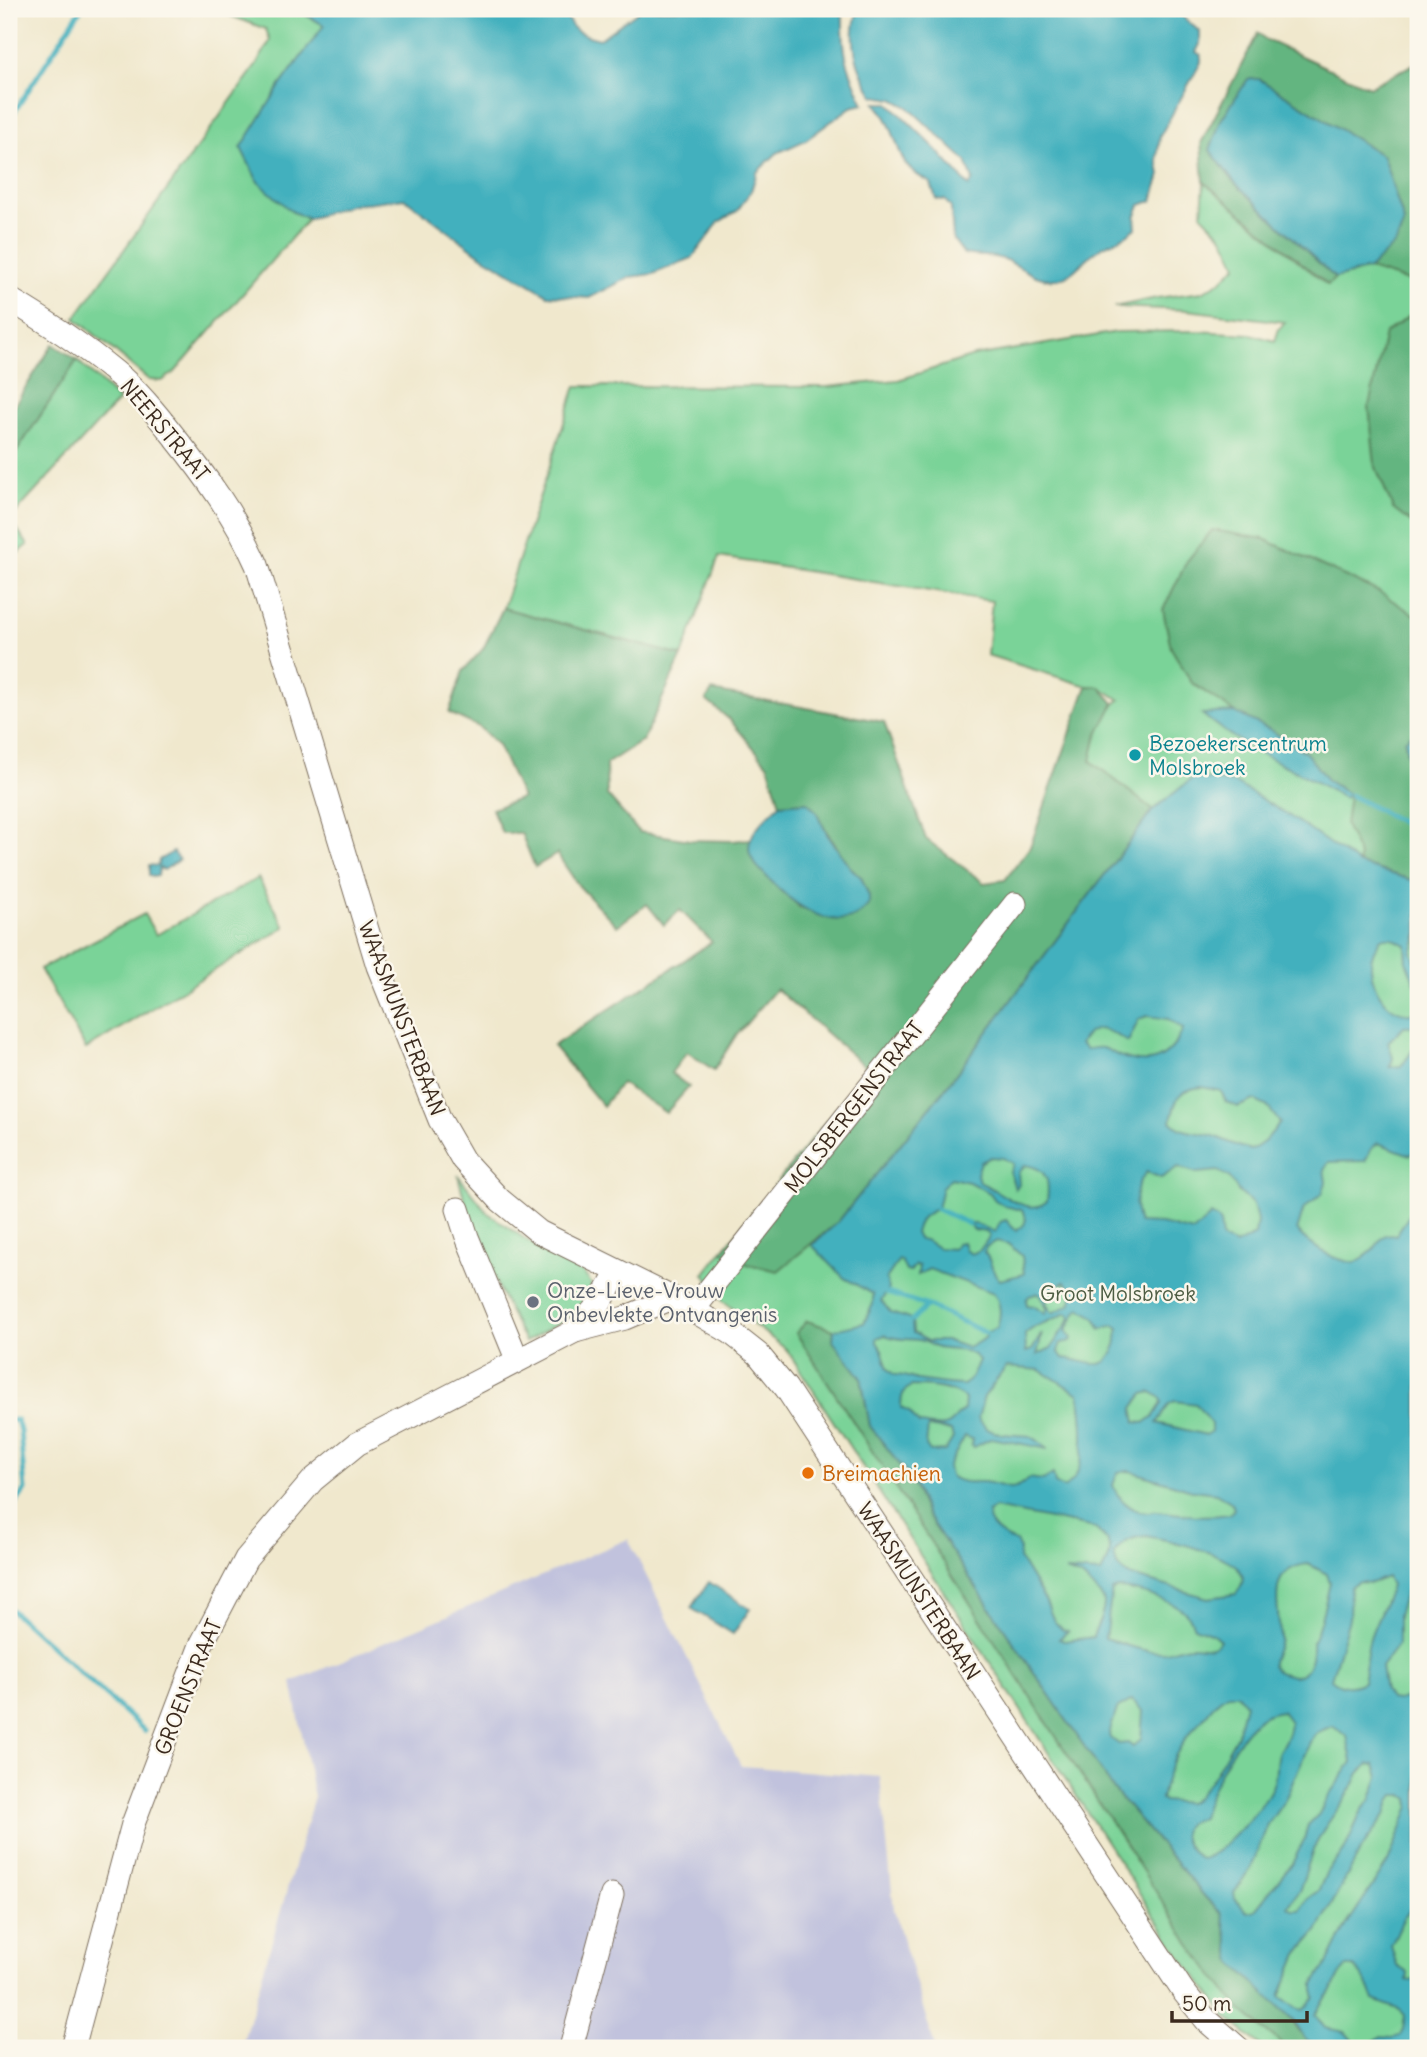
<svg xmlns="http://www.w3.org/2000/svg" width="1427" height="2057" font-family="Delius,sans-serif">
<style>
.industrial{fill:#c1c2dd}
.green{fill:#7ad398;stroke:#5a7e5b;stroke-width:2}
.forest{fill:#63b580;stroke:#4f704f;stroke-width:2}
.water{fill:#42b0be;stroke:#3e6d6e;stroke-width:2;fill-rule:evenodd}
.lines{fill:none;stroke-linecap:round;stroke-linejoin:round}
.stream{stroke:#42b0be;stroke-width:5}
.minor-casing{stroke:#7a6c5b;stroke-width:25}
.minor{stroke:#fff;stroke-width:23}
.culture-dot{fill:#0f9aa8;stroke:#fbf7ec;stroke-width:2.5}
.worship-dot{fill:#6b7280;stroke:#fbf7ec;stroke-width:2.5}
.food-dot{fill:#e8710a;stroke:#fbf7ec;stroke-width:2.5}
.labels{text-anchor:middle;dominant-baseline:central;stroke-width:5;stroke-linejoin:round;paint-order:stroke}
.street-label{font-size:21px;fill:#3b2a1e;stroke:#fbf7ec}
.culture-label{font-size:21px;fill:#0d838f;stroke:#fbf7ec;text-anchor:start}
.worship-label{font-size:21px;fill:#5b616d;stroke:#fbf7ec;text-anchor:start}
.park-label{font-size:21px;fill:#4e5d43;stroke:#fbf7ec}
.food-label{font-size:21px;fill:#c56008;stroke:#fbf7ec;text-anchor:start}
</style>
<rect width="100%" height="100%" fill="#fbf7ec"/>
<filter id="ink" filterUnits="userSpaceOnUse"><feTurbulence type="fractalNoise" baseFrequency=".0143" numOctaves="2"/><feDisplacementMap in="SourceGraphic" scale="14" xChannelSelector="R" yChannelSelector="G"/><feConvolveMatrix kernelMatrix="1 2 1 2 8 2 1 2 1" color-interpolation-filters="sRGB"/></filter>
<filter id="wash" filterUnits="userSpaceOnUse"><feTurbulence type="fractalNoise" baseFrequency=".00686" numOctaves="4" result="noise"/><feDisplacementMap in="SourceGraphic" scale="28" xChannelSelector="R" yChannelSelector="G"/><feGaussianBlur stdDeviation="1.57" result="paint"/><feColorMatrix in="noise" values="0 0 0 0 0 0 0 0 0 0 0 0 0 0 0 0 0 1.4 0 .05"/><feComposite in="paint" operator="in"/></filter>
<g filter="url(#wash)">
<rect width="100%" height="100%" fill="#f0e8cd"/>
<polygon class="industrial" points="628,1539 741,1766 880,1777 894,1910 935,2048 241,2048 314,1797 292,1682"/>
<g class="green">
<polygon points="212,9 295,9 325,25 280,86 291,211 308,219 175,372 162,381 149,380 75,318 255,67 270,41 266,29"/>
<path d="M1204,182L1327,285L1335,278L1369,269L1414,283L1418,281V2048H1263L1228,2018L1179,1954L787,1350L723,1301L704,1274L722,1251L747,1264L861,1128L1094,748C1097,733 1107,707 1120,700L1100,687L1087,686L987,655L992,601L719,557L682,656L503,608L576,386L827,387L898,380L974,356L1117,332L1194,331L1250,334L1275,341L1279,329L1285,322L1187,310L1114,307L1157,298L1202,292L1221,281L1237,265L1224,238L1202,215Z"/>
<polygon points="77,360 119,400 10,519 28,545 9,560 9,463"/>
<polygon points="258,878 285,927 86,1049 40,969 144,914 156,935"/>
<path d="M458,1175L488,1213L541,1250L581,1270L591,1283L593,1295L583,1309L525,1342C497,1289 472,1234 458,1175Z"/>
</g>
<g class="forest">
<polygon points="1258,33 1266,40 1369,87 1418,62 1418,284 1369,269 1396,243 1404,222 1383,156 1259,79 1210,150 1235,183 1335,278 1328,285 1204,182 1201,143"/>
<polygon points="1418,310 1418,528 1393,509 1375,465 1369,406 1385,333"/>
<polygon points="53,344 77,360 9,463 9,414"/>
<polygon points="1212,530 1264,539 1379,592 1418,617 1418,729 1405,741 1407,754 1418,769 1418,882 1359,864 1359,856 1345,825 1349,795 1328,781 1306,753 1269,729 1234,712 1192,683 1171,648 1163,610 1187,561"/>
<polygon points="503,608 682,656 643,740 606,764 607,795 639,832 690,840 733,841 751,839 749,849 799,907 827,917 869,904 869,896 861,877 850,867 807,802 780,804 768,765 730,720 706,700 712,691 884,722 926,839 984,883 1005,880 1030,847 1087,686 1100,687 1114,703 1096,738 1091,761 1153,810 944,1090 838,1222 778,1271 747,1264 722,1251 868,1069 776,989 735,1037 714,1070 687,1052 671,1073 689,1087 666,1113 621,1083 603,1106 553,1046 712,942 680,910 664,925 647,904 617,926 579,886 557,854 535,867 521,833 502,833 492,809 522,798 498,745 479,727 449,713 463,671 483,649"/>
<polygon points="807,1321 834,1330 833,1341 861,1377 870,1426 912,1480 927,1515 1114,1790 1206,1898 1222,1914 1228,1934 1305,2039 1321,2048 1287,2048 1270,2035 1239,2008 1191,1946 796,1333"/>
</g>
<g class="water">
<path d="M295,9H565C568,30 581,35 600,39L641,9H843C842,53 846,65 864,104L851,107L806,140L777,153L757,172L751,191L737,211L719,222L692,258L653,274L630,277L589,298L548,295L479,254L404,198L350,205L308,219L291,211L258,182L241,148L280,86L324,25Z"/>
<path d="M858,9H1183V17L1200,32V44L1196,52L1201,55V62L1160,136L1157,158L1160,175L1152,201L1140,205L1135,217L1136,228C1123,240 1113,240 1099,249C1085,257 1073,278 1055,279C1036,281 1022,267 1006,260C992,254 978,257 964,254L953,239L951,208L945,200L936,199L931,183C922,178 911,172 905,163C894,142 892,120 875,103H889L935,148L969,186L973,180L966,161L908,107L893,99L874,96C856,68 848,41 858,9Z"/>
<polygon points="1248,79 1259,79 1383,156 1404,222 1396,243 1369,269 1335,278 1235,183 1210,150 1221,120"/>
<path d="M1234,712L1269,729L1306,753L1328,781L1350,795L1344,798C1298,769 1243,750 1202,714Z"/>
<polygon points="1418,729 1418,769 1407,754 1405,740"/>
<path d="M1194,777L1235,783L1291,817L1359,864L1418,882V933L1412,952L1418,969V990L1407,964L1406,945L1392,938H1381C1376,947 1371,954 1371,964C1370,988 1392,1022 1418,1011V1153L1416,1151L1410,1155L1378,1143L1371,1149L1365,1161L1329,1162L1324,1169L1326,1182L1322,1194L1304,1208L1297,1231C1313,1248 1332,1259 1354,1263C1362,1259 1368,1255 1374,1249C1382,1239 1382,1232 1396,1235L1418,1202V1580L1409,1585L1405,1593L1398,1615V1644L1381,1667L1385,1691L1390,1699L1398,1700L1418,1694V1899L1403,1919L1391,1946L1397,1966L1408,1973L1407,1981L1418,1980V2048H1364L1380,2037L1392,2038L1400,2036L1403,2030L1405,2015L1400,2010L1374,2000L1366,1981L1354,1967H1346L1315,2015L1325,2028L1345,2032L1359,2048H1321L1305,2039L1294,2022L1232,1962L1222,1914L1206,1898L1114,1790L927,1515L912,1480L870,1426L861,1377L833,1341L834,1330L864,1323L873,1304V1294L844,1278L812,1245L838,1222L944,1090L1153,810ZM1147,1016L1168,1019L1183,1029C1171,1058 1152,1068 1122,1057C1115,1055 1109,1049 1102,1048C1097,1047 1091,1049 1086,1049L1080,1044C1093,1020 1109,1030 1128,1042L1139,1019ZM1404,1026H1414C1419,1046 1413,1051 1401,1066L1390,1067L1393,1058L1388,1042ZM1202,1087L1221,1091L1226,1102L1238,1107L1254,1100L1268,1107L1280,1123L1265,1141L1252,1150C1237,1147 1227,1141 1214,1136C1198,1131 1183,1135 1171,1121C1176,1098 1177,1090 1202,1087ZM991,1157L1003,1158L1013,1164L1010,1172L1015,1189L1019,1185L1018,1173L1025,1165C1047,1168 1050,1181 1047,1201C1028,1219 998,1189 979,1182L977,1174L981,1162ZM1178,1167L1197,1173L1218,1171L1230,1178L1239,1192L1253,1204L1257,1221L1255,1235L1236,1245L1222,1239L1220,1221L1211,1215L1193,1232L1161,1224L1139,1223C1133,1208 1134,1184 1147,1172L1161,1178ZM951,1178L969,1182L990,1193L995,1200L1005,1206L1022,1210L1026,1219L1024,1225L1016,1231L1006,1220L1000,1222L995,1232L974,1223L969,1224L974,1230L986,1232L990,1236L980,1250L972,1254L966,1251L963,1242L957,1243L953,1249L938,1248L925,1240L918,1239L915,1233C918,1220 924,1214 937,1209L942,1187ZM997,1241L1008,1244L1022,1256L1024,1274L1000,1280C991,1272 992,1260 984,1252L987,1246ZM899,1260H901L906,1271L910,1272L915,1265L919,1266L918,1275L929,1269L994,1293C1001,1304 1001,1317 997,1328L987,1332L985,1338L968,1348L948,1341H928L913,1333L912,1320L891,1313L881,1301L889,1289L886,1279ZM1065,1282C1074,1289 1074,1295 1070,1305L1052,1313L1047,1305L1046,1296L1051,1288ZM1039,1293L1047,1309L1045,1314L1034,1306L1027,1305L1026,1300L1029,1296ZM1080,1308L1095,1318L1101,1329L1114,1325L1119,1328C1116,1335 1118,1339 1116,1345C1105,1377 1089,1360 1063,1358L1058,1351L1061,1343L1071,1341L1072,1338L1066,1330C1071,1323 1074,1313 1080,1308ZM1067,1313L1070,1315V1319L1051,1348L1037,1355L1042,1333L1032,1350L1026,1352L1025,1334L1035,1327ZM885,1335C901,1342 910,1337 923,1341C928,1342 932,1347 938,1348C951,1351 969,1347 979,1360L972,1377L964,1385C948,1385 933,1382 917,1380C909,1378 903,1374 894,1375L888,1369L882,1350L877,1342V1338ZM1006,1367L1040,1370L1079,1394C1083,1413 1086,1454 1078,1471C1075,1479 1070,1483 1064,1488L1055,1483L1053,1474L1043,1480L1029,1478C1010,1497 1004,1483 982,1482C971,1482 961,1484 950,1476L948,1467L965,1436L972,1439L971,1445L974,1447L992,1438L1048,1449C1044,1446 1034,1437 1030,1436C1011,1433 989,1439 978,1418L984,1397ZM911,1386C928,1386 952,1387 965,1399L964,1410C957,1413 957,1417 952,1422C944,1430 929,1425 919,1424L909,1412L901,1408C901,1398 902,1391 911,1386ZM1152,1392L1161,1398L1162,1403L1154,1416L1144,1423L1136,1422L1133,1408L1143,1394ZM1175,1401L1196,1404L1211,1424V1432L1206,1435L1157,1423L1170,1403ZM928,1427L951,1431L953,1438L945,1451L930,1452L926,1446ZM1130,1471L1192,1490L1216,1493L1232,1503L1234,1509L1230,1514C1200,1518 1186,1515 1157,1511C1147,1510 1156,1512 1146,1512C1132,1512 1117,1498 1113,1485L1118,1472ZM994,1508L1095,1528L1107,1541L1110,1549L1109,1558L1101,1573L1066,1571C1084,1577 1086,1580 1098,1593C1101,1596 1104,1599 1104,1603C1105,1613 1096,1627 1093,1637L1064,1641L1059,1639L1068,1631L1063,1630L1054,1621L1046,1602L1019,1558L1020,1549L1016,1542C1004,1538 988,1527 988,1513ZM1145,1536C1165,1539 1226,1553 1239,1569C1246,1578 1242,1586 1236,1594L1208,1598L1128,1575L1117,1566L1114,1554C1122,1542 1130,1538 1145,1536ZM1308,1564L1327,1574L1330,1582C1328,1593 1318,1635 1312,1642C1313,1655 1309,1681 1289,1675C1284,1674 1278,1673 1274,1669C1267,1661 1280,1648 1280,1639C1280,1608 1264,1569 1308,1564ZM1387,1577L1391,1585C1385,1604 1376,1620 1370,1638C1366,1649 1366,1669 1363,1682C1351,1688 1342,1688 1331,1679L1349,1619L1350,1587L1359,1582L1371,1583ZM1118,1589C1135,1589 1179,1602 1189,1617C1192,1620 1192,1623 1194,1627L1213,1634L1220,1640C1212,1653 1202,1645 1191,1646C1182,1646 1173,1651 1164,1652C1143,1652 1124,1645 1105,1638L1112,1591ZM1228,1694H1237L1245,1704L1237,1735L1215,1774L1195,1799L1189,1803L1164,1801L1161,1799C1167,1769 1179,1742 1201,1721C1210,1711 1214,1701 1228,1694ZM1132,1700L1143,1711L1141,1739L1133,1747L1128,1743L1119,1744L1110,1738L1109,1734L1117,1709ZM1282,1711L1290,1722C1290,1734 1284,1741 1279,1752C1274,1762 1278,1774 1273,1785C1264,1806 1223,1854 1201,1859C1192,1853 1177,1836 1186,1825C1189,1821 1196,1820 1202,1818C1208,1791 1235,1739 1256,1721C1263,1715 1273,1712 1282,1711ZM1332,1726L1347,1736L1352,1762L1331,1792L1319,1814L1308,1825L1304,1840L1293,1862L1255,1910L1247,1912L1235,1899L1234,1893L1251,1868L1268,1824L1285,1800L1310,1742L1318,1732ZM1369,1764L1375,1765L1379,1777L1370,1801L1362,1810L1344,1851L1327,1871L1319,1890L1306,1900L1300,1910H1292L1288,1907L1300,1889L1313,1850L1324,1829L1352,1788L1359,1773ZM1395,1795H1403L1409,1799L1410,1806L1388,1862L1346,1926L1328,1962L1314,1984V1998L1303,2010L1296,2008L1280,1996L1298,1954L1318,1930L1362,1848L1387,1812L1390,1800Z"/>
<path d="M807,802L816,811L827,834L850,867L861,877L869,896V904C841,941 791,904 769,879C761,871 749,860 749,848C749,831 769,815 780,804Z"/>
<polygon points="173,852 179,860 164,870 159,868 158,876 153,877 149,875 149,865 158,866 159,860"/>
<polygon points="709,1582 750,1609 733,1634 691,1608"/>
</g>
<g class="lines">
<g class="stream">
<polyline points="9,120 81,9"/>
<polyline points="1350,795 1418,831"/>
<polyline points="937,1209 969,1224"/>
<polyline points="887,1293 931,1307 986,1333"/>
<polyline points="912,1320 927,1306"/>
<polyline points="9,1420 17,1420 20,1431 25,1490 9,1513"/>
<polyline points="9,1608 145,1731"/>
</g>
</g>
</g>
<g filter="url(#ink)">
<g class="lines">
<g class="minor-casing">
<g id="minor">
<path d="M9,299C46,321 81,344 115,372C137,390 155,412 173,435C205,475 236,517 257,565L378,966L440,1120L463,1160L500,1200L539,1232L672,1298L730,1332L758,1354L786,1388L1183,1991L1207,2021L1238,2048"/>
<polyline points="458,1209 467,1237 517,1359"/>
<polyline points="693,1310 1015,904"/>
<polyline points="575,1331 600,1303 618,1272"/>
<polyline points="73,2048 133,1824 201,1645 246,1559 313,1480 357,1444 575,1331 625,1318 672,1298"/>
<polyline points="571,2048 612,1895"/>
</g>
</g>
<use href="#minor" class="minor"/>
</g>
</g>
<circle class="culture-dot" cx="1135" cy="755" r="7"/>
<circle class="worship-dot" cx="533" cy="1302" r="7"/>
<circle class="food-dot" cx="808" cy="1473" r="7"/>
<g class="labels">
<g class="street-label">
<text transform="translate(165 430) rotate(50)">NEERSTRAAT</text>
<text transform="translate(402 1018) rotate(69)">WAASMUNSTERBAAN</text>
<text transform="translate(854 1107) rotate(-52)">MOLSBERGENSTRAAT</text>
<text transform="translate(919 1591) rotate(57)">WAASMUNSTERBAAN</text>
<text transform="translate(188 1687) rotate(-68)">GROENSTRAAT</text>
</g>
<g class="culture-label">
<text x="1149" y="743">Bezoekerscentrum<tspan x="1149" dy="24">Molsbroek</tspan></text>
</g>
<g class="worship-label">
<text x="547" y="1290">Onze-Lieve-Vrouw<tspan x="547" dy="24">Onbevlekte Ontvangenis</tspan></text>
</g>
<g class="park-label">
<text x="1118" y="1293">Groot Molsbroek</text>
</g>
<g class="food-label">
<text x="822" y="1473">Breimachien</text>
</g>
</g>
<rect width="1427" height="2057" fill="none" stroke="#fbf7ec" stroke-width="35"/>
<path d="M1172 2011v10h135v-10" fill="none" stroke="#3b2a1e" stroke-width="3.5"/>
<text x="1182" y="2011" font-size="21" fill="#3b2a1e" stroke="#fbf7ec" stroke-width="5" paint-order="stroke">50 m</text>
</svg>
